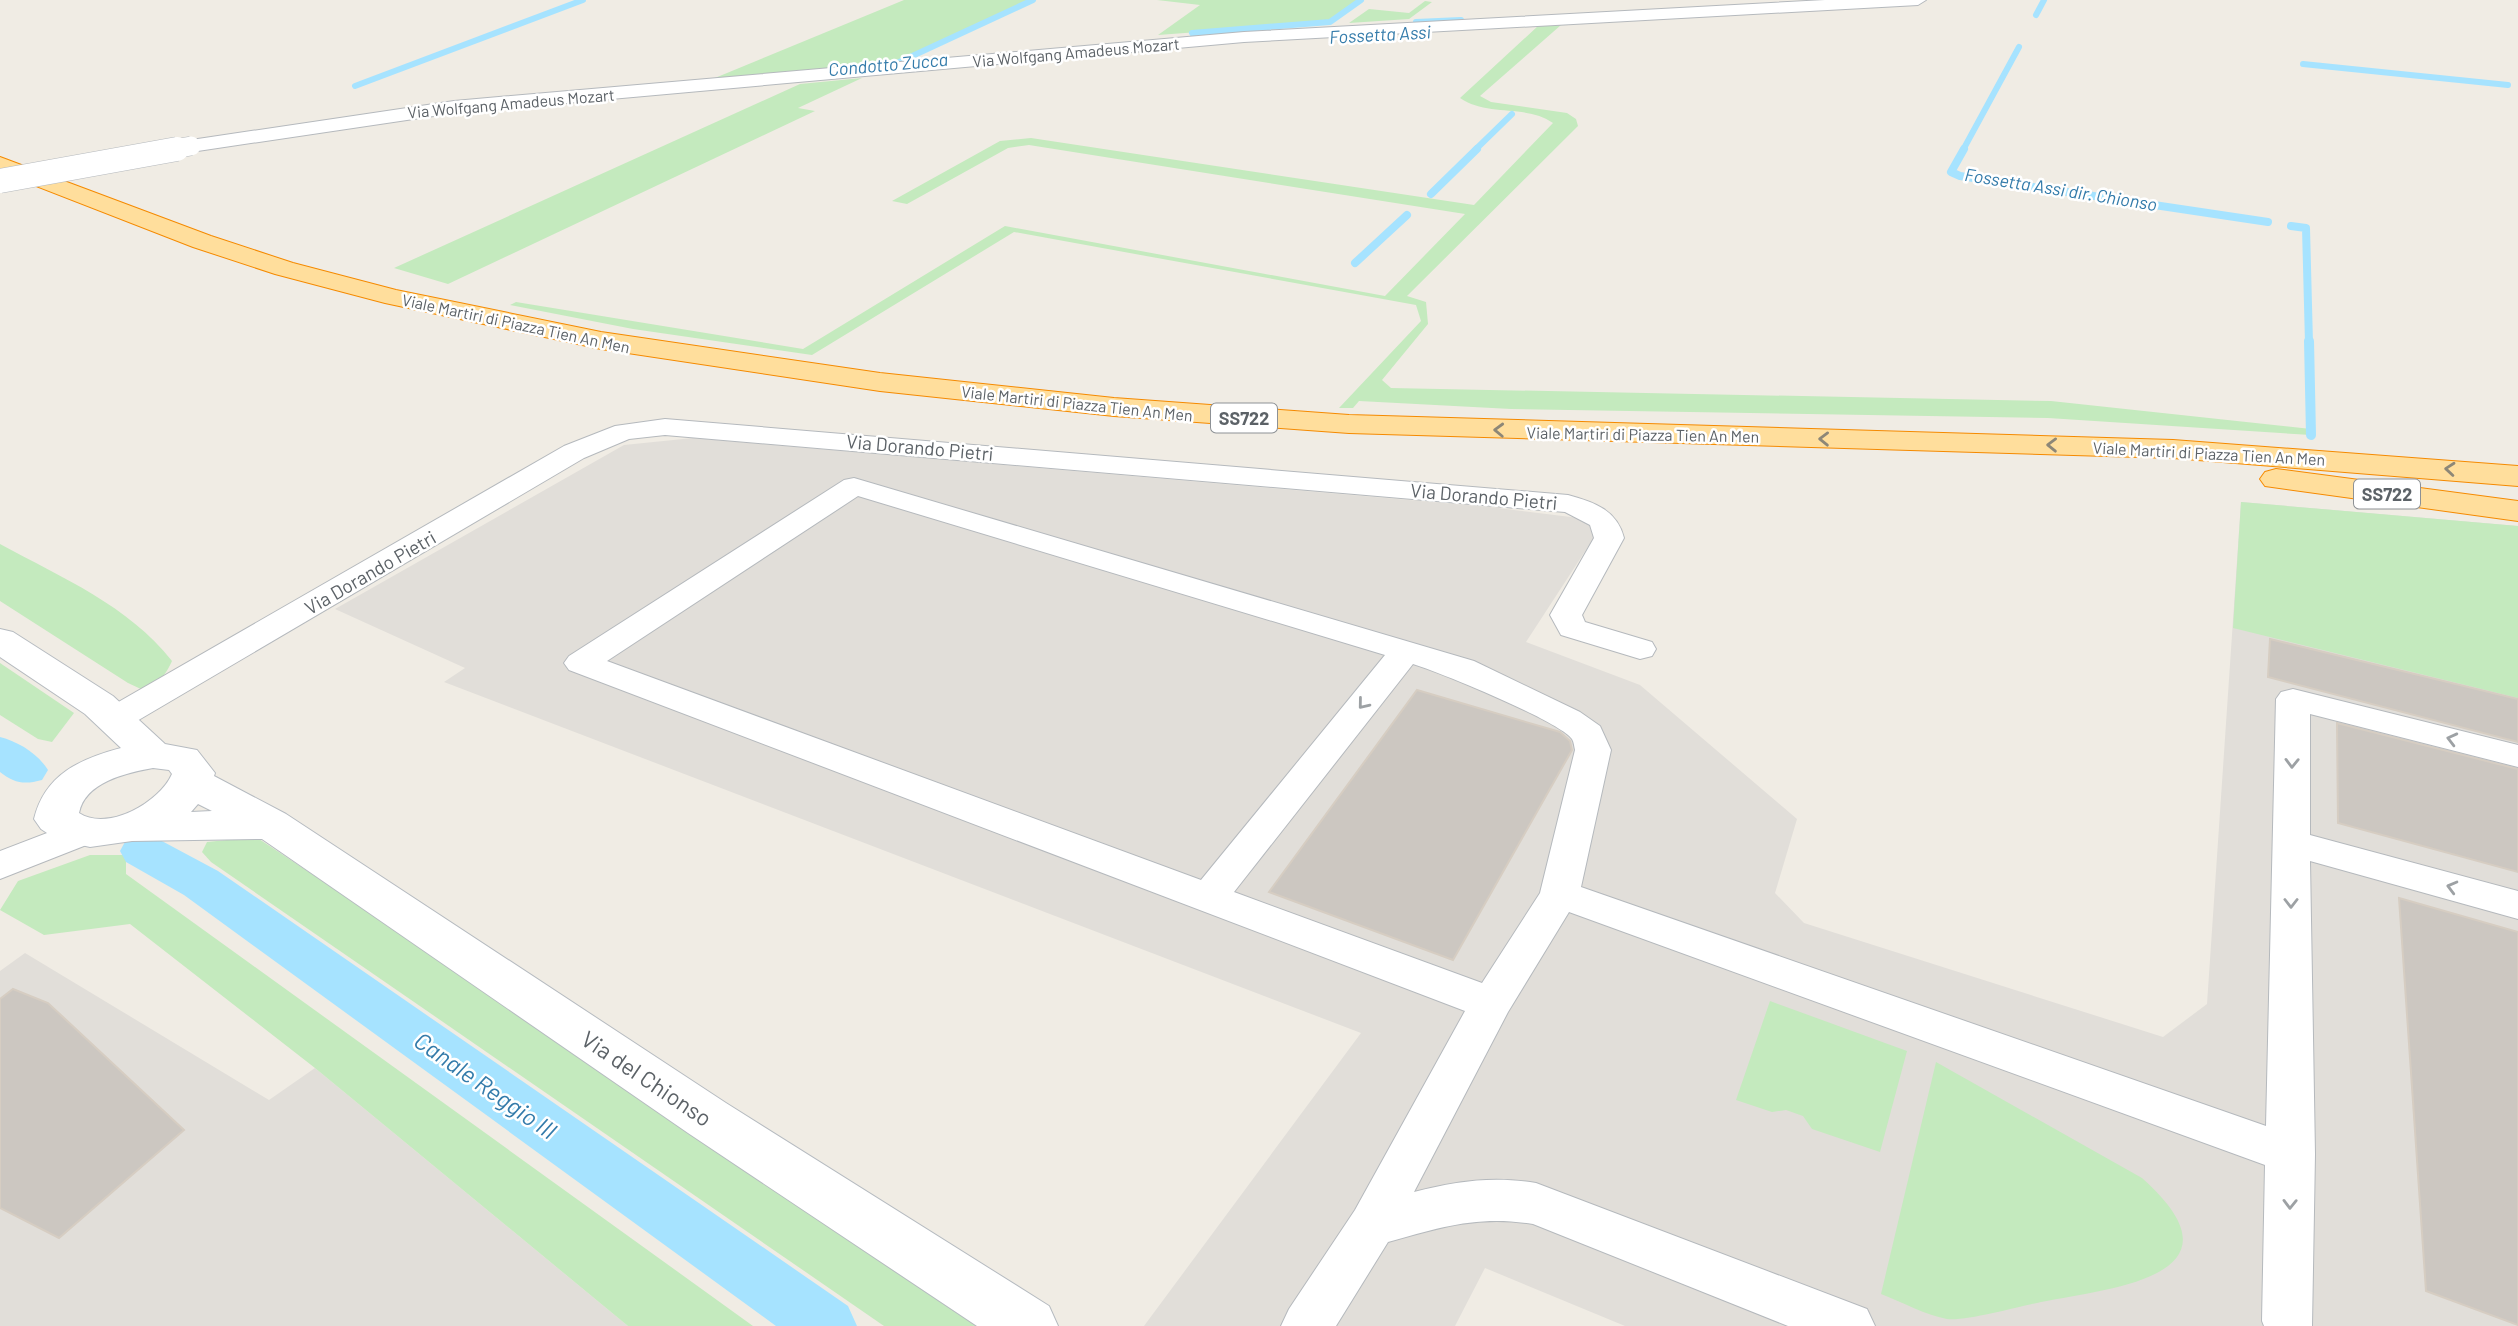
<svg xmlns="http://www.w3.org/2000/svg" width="2518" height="1326" font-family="Barlow,sans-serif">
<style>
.industrial{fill:#e1ded9}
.green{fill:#c4eabe}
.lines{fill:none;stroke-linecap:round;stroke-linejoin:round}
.stream-far2{stroke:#a6e3ff;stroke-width:6}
.stream-far1{stroke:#a6e3ff;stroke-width:8}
.stream{stroke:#a6e3ff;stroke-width:10}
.canal{fill:#a6e3ff;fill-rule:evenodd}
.building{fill:#ccc7c1;stroke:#d6cdc2;stroke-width:2}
.minor-casing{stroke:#b5b9bd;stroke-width:2}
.tertiary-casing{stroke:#b5b9bd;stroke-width:2}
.secondary-casing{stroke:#b6bbc0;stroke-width:2}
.trunk-casing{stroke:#f58a00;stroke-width:2}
.minor{fill:#fff;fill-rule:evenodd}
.tertiary{fill:#fff;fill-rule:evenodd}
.secondary{fill:#fff;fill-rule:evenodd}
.trunk{fill:#ffde9c;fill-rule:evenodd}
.tertiary-bridge-far1-casing{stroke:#b5b9bd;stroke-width:20;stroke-linecap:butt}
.tertiary-bridge-casing{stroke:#b5b9bd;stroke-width:25;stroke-linecap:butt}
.tertiary-bridge-far1{stroke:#fff;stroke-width:19}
.tertiary-bridge{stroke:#fff;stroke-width:24}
.oneway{stroke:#8d8777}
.oneway2{stroke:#9da1a4}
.labels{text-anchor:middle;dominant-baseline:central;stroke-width:5;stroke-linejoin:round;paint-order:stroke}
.far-street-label{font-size:16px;fill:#5c6267;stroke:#fff}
.far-water-label{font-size:18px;font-style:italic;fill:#337baa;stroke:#fff}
.shield{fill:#fff;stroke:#8d9195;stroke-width:2}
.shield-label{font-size:18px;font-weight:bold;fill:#5c6267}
.street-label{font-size:19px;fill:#5c6267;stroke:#fff}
.near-street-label{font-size:23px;fill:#5c6267;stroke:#fff}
.near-water-label{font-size:24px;font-style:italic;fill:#337baa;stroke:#fff}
</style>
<rect width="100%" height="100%" fill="#f0ece4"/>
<g class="industrial">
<polygon points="693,438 1490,507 1587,519 1595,536 1526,642 1640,685 1797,819 1775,893 1804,923 2163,1037 2207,1004 2241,502 2518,526 2518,1326 1625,1326 1485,1268 1455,1326 1144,1326 1361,1033 444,682 465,668 335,609 624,445"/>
<polygon points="25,953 269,1100 315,1068 628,1326 0,1326 0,971"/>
</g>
<g class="green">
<polygon points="904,0 1033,0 899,62 710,80"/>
<polygon points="1157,0 1361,0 1330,22 1158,35 1200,5"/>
<polygon points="1425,1 1432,2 1409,19 1349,23 1369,9 1409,13"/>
<path d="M1561,25L1480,96L1491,102L1567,113L1576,119L1578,126L1407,296L1426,302L1428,324L1382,380L1391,388L2051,401L2311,429V435L2048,418L1511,409L1359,401L1353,408H1339L1421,321L1416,305L1014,232L812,355L633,329L510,305L516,302L803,349L1005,226L1385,296L1465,214L1029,145L1008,148L907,204L892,201L1000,141L1031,138L1474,205L1553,123C1527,104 1487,117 1460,98L1538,26Z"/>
<polygon points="862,78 798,108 815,111 448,284 394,268 800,84"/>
<polygon points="2241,502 2518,526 2518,698 2233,628"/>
<path d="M0,544C62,578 128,605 172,661C165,676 159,683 143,690L128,683L0,601Z"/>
<polygon points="0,663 74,713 52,742 38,739 0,715"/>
<polygon points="256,837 995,1326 884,1326 211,862 202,852 207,842"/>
<polygon points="90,855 126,855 126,874 753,1326 628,1326 315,1068 130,924 44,935 0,910 18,881"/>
<polygon points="1770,1001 1907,1051 1880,1152 1812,1129 1803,1116 1786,1110 1772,1112 1736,1100"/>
<path d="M1936,1062L2142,1178C2252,1276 2113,1288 2041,1302C2022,1306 1963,1322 1947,1319C1925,1315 1902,1302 1881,1294Z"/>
</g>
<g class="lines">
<g class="stream-far2">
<polyline points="2036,15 2044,0"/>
<polyline points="1416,22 1461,20"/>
<polyline points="1195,37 1192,33 1330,22 1361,0"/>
<polyline points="895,64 1033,0"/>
<polyline points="2303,64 2508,85"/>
<polyline points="355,86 583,0"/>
<polyline points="1475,150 1512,114"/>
<polyline points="1963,150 2019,47"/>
</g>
<g class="stream-far1">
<polyline points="1964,149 1951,172 1960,176 2268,222"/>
<polyline points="1431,194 1477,149"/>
<polyline points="2291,226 2306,228 2309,343"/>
<polyline points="1355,263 1407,215"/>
</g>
<polyline class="stream" points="2309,341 2311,435"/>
<g class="canal">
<path d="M0,737C19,742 37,753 48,770L42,780C24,785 14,783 0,772Z"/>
<polygon points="143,835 160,840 218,871 848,1306 857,1326 776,1326 184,895 126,862 120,851 126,840"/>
</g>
</g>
<g class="building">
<polygon points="2270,639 2518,699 2518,742 2268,677"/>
<polygon points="1417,690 1560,732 1570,741 1572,750 1453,960 1269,892"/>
<polygon points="2337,723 2518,769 2518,872 2338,823"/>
<polygon points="2399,898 2518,932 2518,1325 2426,1291"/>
<polygon points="13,989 48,1003 184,1130 59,1238 0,1208 0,999"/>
</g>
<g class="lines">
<g class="minor-casing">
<g id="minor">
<path d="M665,419L1568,495C1594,502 1617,510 1624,538L1582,615L1585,622L1652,642L1656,649L1652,656L1640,659L1561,635L1550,615L1594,538L1590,525L1565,512L665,435L629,439L584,458L125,728L113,731L101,728L96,720L101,712L564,446L615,426Z"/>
<path d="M854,478L1474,661L1580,712L1600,726L1611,750L1581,887L2266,1126L2276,699L2281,692L2293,689L2518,745V767L2310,714V835L2518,891V919L2310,861L2315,1154L2312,1326H2264L2262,1321L2265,1165L1569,912L1508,1012L1414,1192C1457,1181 1493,1176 1536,1183L1867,1309L1875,1326H1788L1533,1224C1479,1215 1440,1227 1388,1242L1336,1326H1281L1289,1309L1355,1210L1465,1011L569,670L564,663L569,656L844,480ZM858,496L1385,655L1201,880L607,661ZM1413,664C1439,672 1559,721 1572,739C1574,742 1574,746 1575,750L1540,893L1482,983L1234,892Z"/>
<polygon points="81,820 94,824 100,833 94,842 0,879 0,851"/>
</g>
</g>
<g class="tertiary-casing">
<polygon id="tertiary" points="1825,0 1926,0 1918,5 1244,42 454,113 191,152 180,146 191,140 454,101 1244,32"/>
</g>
<g class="secondary-casing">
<path id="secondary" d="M0,629L13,632L113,696L165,744L197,750L215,773L214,776L286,814L726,1103L1049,1306L1058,1326H977L688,1133L262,839L132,841L90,847L56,839L41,829L34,819C45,774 80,759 121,748L85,714L0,657ZM153,768L169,770L172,774C160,802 108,832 79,813C85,782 126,773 153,768ZM198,804L212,811L191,812Z"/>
</g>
<g class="trunk-casing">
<g id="trunk">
<polygon points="0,157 211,236 293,263 396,290 601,332 880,373 1114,398 1349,415 2173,440 2518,466 2518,486 2173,458 1349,433 1114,416 880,391 601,349 385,303 275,274 193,247 0,172"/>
<polygon points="2276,469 2518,501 2518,521 2265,486 2260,479 2265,472"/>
</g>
</g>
<use href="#minor" class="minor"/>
<use href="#tertiary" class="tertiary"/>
<use href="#secondary" class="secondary"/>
<use href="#trunk" class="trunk"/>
<g class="tertiary-bridge-far1-casing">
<polyline id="tertiary-bridge-far1" points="168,150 191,146"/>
</g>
<g class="tertiary-bridge-casing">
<polyline id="tertiary-bridge" points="0,181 177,149"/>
</g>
<use href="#tertiary-bridge-far1" class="tertiary-bridge-far1"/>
<use href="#tertiary-bridge" class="tertiary-bridge"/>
</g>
<defs><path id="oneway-chevron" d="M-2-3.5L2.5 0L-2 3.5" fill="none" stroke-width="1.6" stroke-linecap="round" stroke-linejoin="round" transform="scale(1.75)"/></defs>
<g class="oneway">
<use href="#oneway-chevron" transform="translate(1499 430) rotate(-178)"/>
<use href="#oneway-chevron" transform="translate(1824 439) rotate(-179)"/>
<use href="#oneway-chevron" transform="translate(2052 445) rotate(-179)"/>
<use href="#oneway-chevron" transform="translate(2450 469) rotate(-175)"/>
</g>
<g class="oneway2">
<use href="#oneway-chevron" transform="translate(1363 704) rotate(129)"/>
<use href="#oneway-chevron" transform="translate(2452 739) rotate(-166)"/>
<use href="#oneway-chevron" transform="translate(2292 763) rotate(91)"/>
<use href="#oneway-chevron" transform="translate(2452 887) rotate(-165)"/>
<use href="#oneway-chevron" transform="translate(2291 903) rotate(90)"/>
<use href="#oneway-chevron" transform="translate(2290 1204) rotate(91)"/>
</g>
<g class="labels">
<g class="far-street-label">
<text transform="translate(1076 52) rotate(-5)">Via Wolfgang Amadeus Mozart</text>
<text transform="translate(511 103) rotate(-5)">Via Wolfgang Amadeus Mozart</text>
<text transform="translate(516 323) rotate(12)">Viale Martiri di Piazza Tien An Men</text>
<text transform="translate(1077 403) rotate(6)">Viale Martiri di Piazza Tien An Men</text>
<text transform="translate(1643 434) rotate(1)">Viale Martiri di Piazza Tien An Men</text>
<text transform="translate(2209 453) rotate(3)">Viale Martiri di Piazza Tien An Men</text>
</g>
<g class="far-water-label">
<text transform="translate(1380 34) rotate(-3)">Fossetta Assi</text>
<text transform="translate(888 64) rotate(-5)">Condotto Zucca</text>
<text transform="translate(2061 189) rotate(9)">Fossetta Assi dir. Chionso</text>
</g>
<g class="shield">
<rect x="1211" y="403.5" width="66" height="29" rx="5"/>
<rect x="2354" y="479.5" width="66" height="29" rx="5"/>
</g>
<g class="shield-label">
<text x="1244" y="418">SS722</text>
<text x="2387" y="494">SS722</text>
</g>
<g class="street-label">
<text transform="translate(920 447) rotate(5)">Via Dorando Pietri</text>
<text transform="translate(1484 496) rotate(5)">Via Dorando Pietri</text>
<text transform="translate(370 572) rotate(-30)">Via Dorando Pietri</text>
</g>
<g class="near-street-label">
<text transform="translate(647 1078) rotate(34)">Via del Chionso</text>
</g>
<g class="near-water-label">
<text transform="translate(486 1085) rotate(35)">Canale Reggio III</text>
</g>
</g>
</svg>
